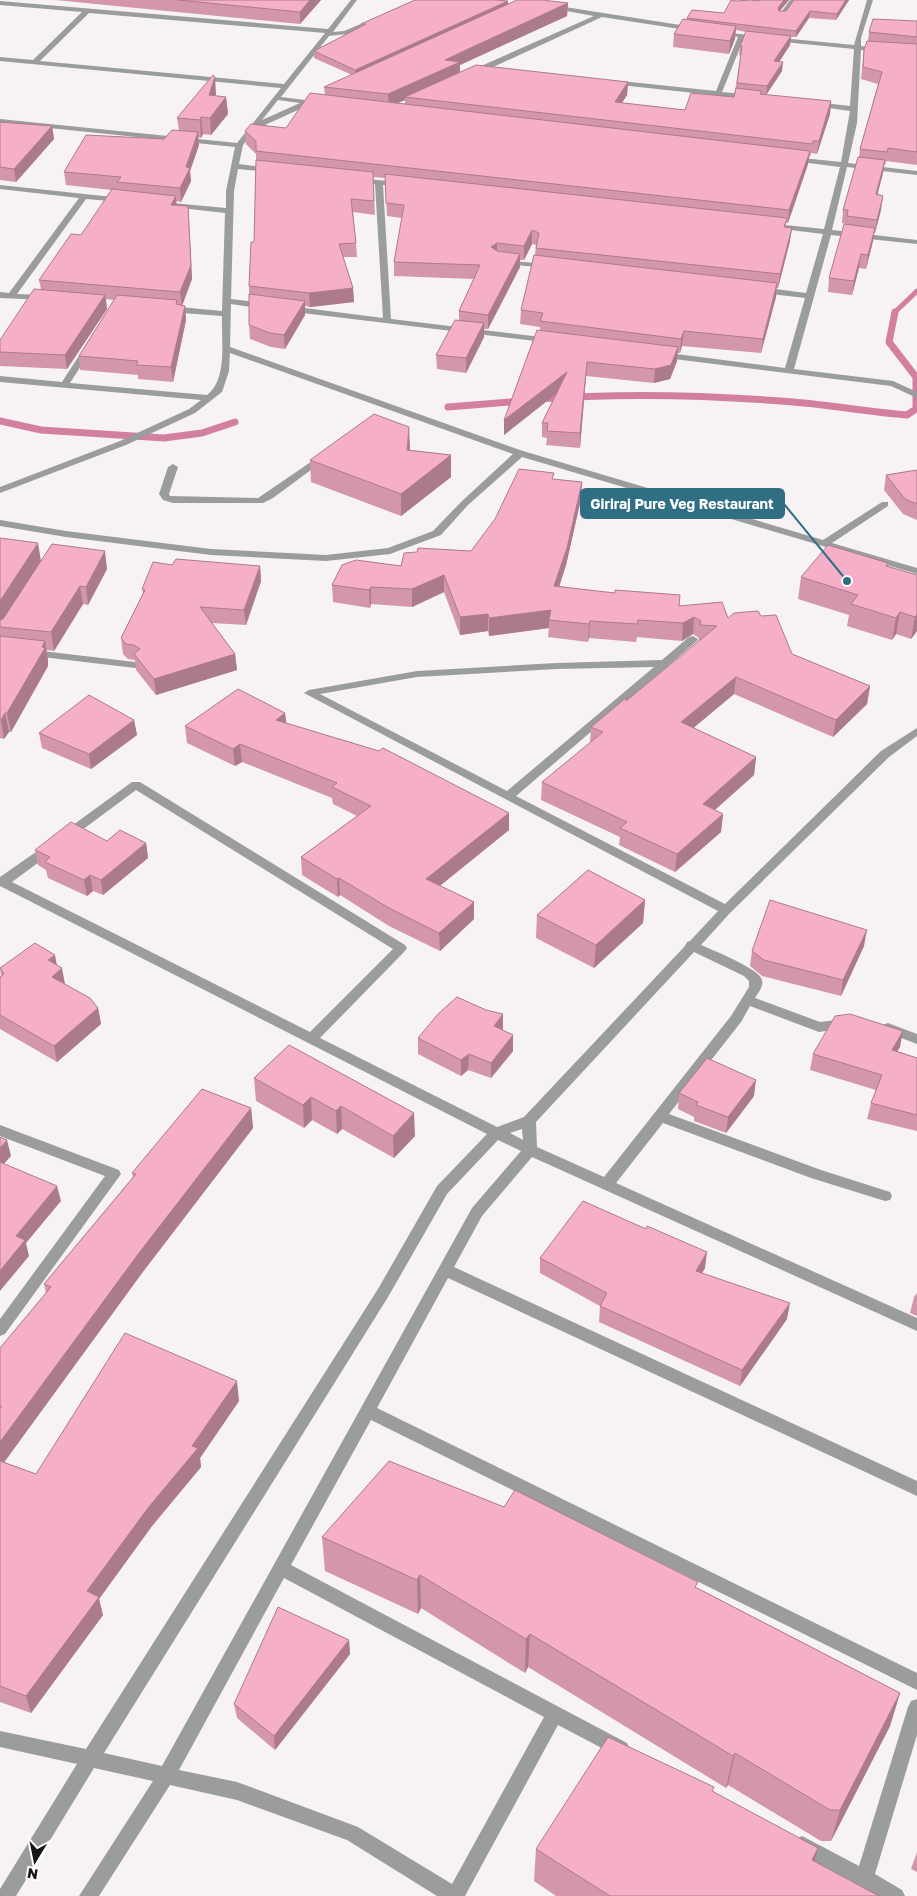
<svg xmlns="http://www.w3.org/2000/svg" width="917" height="1896" font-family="'Golos Text',sans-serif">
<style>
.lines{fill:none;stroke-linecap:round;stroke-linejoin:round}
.stream-far1{stroke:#d380a0;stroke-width:5}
.stream{stroke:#d380a0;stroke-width:7}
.minor{fill:#9a9c9d;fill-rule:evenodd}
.wall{fill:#d496ad;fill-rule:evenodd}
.shaded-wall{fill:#ac7a8d}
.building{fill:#f6afc9;stroke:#ac7a8d}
.leader{fill:none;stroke:#306e84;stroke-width:2}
.callout-dot{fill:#306e84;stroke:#fff;stroke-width:2}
.callout{fill:#306e84;stroke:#306e84;stroke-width:2}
.callout-label{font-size:14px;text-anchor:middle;font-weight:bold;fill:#fff}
</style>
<rect width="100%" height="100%" fill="#f7f2f4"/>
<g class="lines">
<polyline class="stream-far1" points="894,313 917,291"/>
<g class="stream">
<path d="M538,399C623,393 708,395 793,402C831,405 869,412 907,415L916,409V377L889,342L895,312"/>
<polyline points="448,407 523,401"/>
<polyline points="0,421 41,430 164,438 202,433 235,422"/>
</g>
<g class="minor">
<path d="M351,0H357L333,32L344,31L375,18L380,19L347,34L329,36L281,97L321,102H324V106L309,105L256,129L243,145L239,164L271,168L275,170L271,172L238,169L234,191L231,299L264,303L268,306L264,309L231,304L230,347L523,451L823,540L882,502H888V506L832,543L917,568V574L522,457L468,505L441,535L390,554L326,561L211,555L66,537L0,526V520L66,531L211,549L326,555L388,548L433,531L462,501L513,454L230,353L229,371L222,392L195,413L126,445L0,493V487L120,441L189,409L201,400L0,382V376L62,382L86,345L89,344L93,347L70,383L207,395C228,380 221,339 222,316L169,312L165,309L169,306L222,311L225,213L172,207L168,205L172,203L226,208V191L235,147L0,123V119L237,143L281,88L0,61V57L33,60L82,12L0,5V1L328,29ZM89,13L325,33L284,84L40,61ZM278,100L300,103L262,120Z"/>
<polygon points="790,0 796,0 784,16 780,16 779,15"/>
<polygon points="867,0 873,0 861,38 861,46 883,50 880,52 861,50 857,123 848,163 917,171 917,175 847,167 832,230 917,240 917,244 831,235 794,369 893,381 917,392 917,398 891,386 658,357 657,355 661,352 785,368 805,298 761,293 757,290 761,287 806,293 823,234 775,228 771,226 775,224 824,229 840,167 793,161 789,159 793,157 841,162 850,111 815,106 811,104 815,102 850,106 854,49 744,38 722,92 753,95 754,97 750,99 611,84 607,82 611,80 716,91 738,37 719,34 719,32 854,45"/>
<polygon points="552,5 693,27 696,29 693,31 602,17 478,74 472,74 472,70 594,16 550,8 550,6"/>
<polygon points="355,178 400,182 404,184 400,186 383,185 391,319 549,338 552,339 552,343 286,311 286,307 289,306 383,318 375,184 355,182"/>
<polygon points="0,185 122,198 126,200 122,202 86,199 17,294 45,295 48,296 48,300 0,298 0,292 9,293 79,198 0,189"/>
<polygon points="502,260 547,264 551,266 547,268 505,264 502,264"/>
<polygon points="324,453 329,456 327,458 273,498 263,503 173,503 163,500 159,494 168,467 173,464 178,467 169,494 170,496 258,498"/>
<path d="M693,636L698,639L697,641L516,796L725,904L881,751L917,728V736L889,757L730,913L701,945C712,950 760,969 762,980C764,986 758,993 755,998L820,1022L845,1019L850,1021L851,1024L850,1027L819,1032L750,1006L741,1022L669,1114L821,1170L890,1192L892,1196L890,1200L885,1201L811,1178L663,1123L616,1183L917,1318V1331L532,1157L482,1216L454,1267L917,1481V1496L448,1278L377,1408L917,1673V1690L371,1420L291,1565L627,1743L630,1749L627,1755L621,1757L615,1755L558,1725L465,1896H437L347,1840L237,1800L170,1785L99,1896H79L153,1781L94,1768L16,1896H0V1889L77,1764L0,1747V1731L86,1749L378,1289L437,1186L487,1134L0,886V877L46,845H54L56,848L54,851L12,882L310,1032L393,949L136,790L70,839H62L60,836L62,833L132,782H140L405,945L407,948L405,951L320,1038L497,1127L524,1117L685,946L687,942L690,941L718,911L304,693L309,690L417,671L556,663L662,660L689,637ZM654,667L507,791L320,694L417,677L556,669ZM694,952L744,976L749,981V987L731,1016L604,1177L537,1147L536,1122ZM522,1129L523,1140L510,1133ZM498,1140L521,1151L472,1208L162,1766L104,1753L388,1297L447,1194ZM284,1578L544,1717L452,1884L358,1827L237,1782L179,1770Z"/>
<polygon points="0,646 135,662 140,665 135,668 0,652"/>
<polygon points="888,1023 917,1034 917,1044 883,1031 882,1028 883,1025"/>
<polygon points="0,1125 119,1170 121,1174 5,1334 0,1336 0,1319 105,1176 0,1136"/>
<polygon points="917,1699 917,1735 875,1874 902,1890 905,1896 878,1896 796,1851 793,1845 796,1839 802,1836 859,1866 908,1707 911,1701"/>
</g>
</g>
<g class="wall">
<polygon points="55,0 321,0 300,24"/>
<path d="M415,0H504L502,1L508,4L568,3L567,16L460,65V72L628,82L627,95L622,103L685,110L734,97L741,55H739L740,46L746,32L736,30L735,39L729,54L673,47L674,34L687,18L724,13L736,1L789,0L780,11H786L794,0H849L836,20L809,18L796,37H791L790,45L779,62L782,71L766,95L831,101L830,114L817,154L811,153L810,157L809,156L808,164L788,223H786V227L790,241L778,288H777L776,297L761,353L682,346L680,353H677V361L670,379L654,383L586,376L580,448L546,445L547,438L542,437V423L556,394L504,435L540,330V327L520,324L521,310L535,255L536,245L532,244L524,260H520V267L488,329H484V337L466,373L437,369L436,355L459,320V311L474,279L394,276V262L402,218L387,216L385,178L373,177L375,215L353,212L356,243L357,257H343L353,288L354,302L310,307L305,306V315L285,349L271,347L250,339L249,325V286L254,242L256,160V154L246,144L245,131L286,128L325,95L324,87L352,75L314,58V51L361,27V24ZM405,100V104L397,103Z"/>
<polygon points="917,21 917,165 886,161 885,165 884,165 883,173 877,195 881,210 875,233 874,233 873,241 866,269 859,268 852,295 828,292 829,278 846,225 846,224 842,223 843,210 859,157 860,149 878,84 861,79 864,50 868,41 869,32"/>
<polygon points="216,94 216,96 226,97 228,114 211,135 203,134 201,138 198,137 199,145 190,171 191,181 181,202 176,201 176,205 189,220 192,279 182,305 185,306 186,320 173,382 138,379 138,375 80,370 79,356 114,300 106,299 107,309 67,369 0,366 0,340 41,289 39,280 81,235 112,190 66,185 64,172 164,139 179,130 177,118"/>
<polygon points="0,122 52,126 54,139 16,182 0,180"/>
<polygon points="409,450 451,455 451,477 401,516 311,482 310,460"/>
<polygon points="917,470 917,520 903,514 884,490 886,475"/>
<polygon points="554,479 582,482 581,499 566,565 559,586 679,606 728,618 761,616 792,654 870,686 867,704 833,737 734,694 693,728 756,757 754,775 715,810 723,814 721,832 675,872 619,845 620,837 541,800 542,782 590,743 591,727 627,701 698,642 699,638 693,634 682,641 637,637 636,642 589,638 588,642 548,637 549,628 489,636 488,631 460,635 444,592 412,607 371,604 370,608 333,602 332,585 401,566 471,551"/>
<polygon points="41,560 107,569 88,605 83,604 54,651 47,650 48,660 48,666 11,732 9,732 4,739 0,738 0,627"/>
<polygon points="888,563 888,567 917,575 917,631 911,639 896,634 892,640 847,626 849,615 798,599 801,577"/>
<polygon points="172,565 260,566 261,581 246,625 212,623 235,654 237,670 156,695 136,670 135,660 128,659 123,654 121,638 143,594 142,589"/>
<polygon points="285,713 286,723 509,813 509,830 440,886 474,902 474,919 440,951 389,926 340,895 338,897 302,875 301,857 357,816 333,804 332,798 242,762 235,766 187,743 185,726"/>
<polygon points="134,720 137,735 91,769 42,748 39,733"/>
<polygon points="107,841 146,843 148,858 103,895 93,891 87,896 48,878 46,870 38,865 35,850"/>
<polygon points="645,900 643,923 594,968 536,938 537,915"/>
<polygon points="864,946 841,996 762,976 750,966 752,951"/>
<polygon points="57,965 65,984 98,1008 101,1024 57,1062 0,1029 0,977 1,976 0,968"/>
<polygon points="503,1030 513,1051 491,1078 468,1070 461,1076 418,1054 418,1038"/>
<polygon points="289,1045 415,1136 394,1158 342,1129 337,1134 312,1120 304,1128 256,1101 254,1078"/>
<polygon points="900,1047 897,1051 917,1058 917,1131 867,1119 871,1103 876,1090 810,1070 813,1054"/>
<polygon points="679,1093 754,1096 726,1133 694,1121 694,1117 678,1109"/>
<polygon points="251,1108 253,1128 142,1273 4,1462 36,1474 239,1401 200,1458 201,1467 152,1526 99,1599 103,1615 31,1713 0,1702 0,1348 46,1293 44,1284 133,1177 132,1173"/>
<polygon points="540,1258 705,1268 702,1273 787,1319 740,1386 599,1322 600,1306 540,1273"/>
<polygon points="917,1293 917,1316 910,1313 914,1297"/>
<polygon points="322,1537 697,1588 900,1693 890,1726 831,1841 821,1841 728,1785 726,1788 528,1667 525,1673 421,1608 418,1614 325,1571"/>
<polygon points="349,1640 350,1654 275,1750 237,1718 234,1704"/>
<polygon points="713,1791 814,1861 879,1896 556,1896 534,1881 536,1849"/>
<polygon points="917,1852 917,1872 911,1869"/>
</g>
<g class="shaded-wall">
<polygon points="310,0 321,0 300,24 300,12"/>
<polygon points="784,0 789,0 777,14 778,8"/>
<polygon points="846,0 849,0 836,20 837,14"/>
<polygon points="508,1 508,8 355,77 355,70"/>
<polygon points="568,3 567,16 460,65 460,75 405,97 405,100 389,107 388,94 445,60 466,50"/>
<polygon points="810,11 809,18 796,37 796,31"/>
<polygon points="736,26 735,39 729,54 730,41"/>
<polygon points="791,36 790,45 774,70 774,61"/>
<polygon points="783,62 782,71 766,95 767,86"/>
<polygon points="215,77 216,94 210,112 209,95"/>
<polygon points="628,82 627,95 614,115 615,102"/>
<polygon points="226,97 228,114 211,135 210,118"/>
<polygon points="831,101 830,114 817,154 819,141"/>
<polygon points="201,117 203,134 201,138 200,120"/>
<polygon points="52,126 54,139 16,182 14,169"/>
<polygon points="198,132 199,145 190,171 191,181 181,202 180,188 186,167"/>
<polygon points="810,151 808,164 788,223 789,210"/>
<polygon points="885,160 883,173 874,208 876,194"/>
<polygon points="176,196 177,210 171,205"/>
<polygon points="883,196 881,210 875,233 877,220"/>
<polygon points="188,206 192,279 182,306 180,292"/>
<polygon points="792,228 790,241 778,288 780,274"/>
<polygon points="875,228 873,241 866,269 868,255"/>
<polygon points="532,230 532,244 524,260 524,246"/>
<polygon points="497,243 497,257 491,247"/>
<polygon points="520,254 520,267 488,329 488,315"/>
<polygon points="861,254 859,268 852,295 854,281"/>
<polygon points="777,283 776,297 761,353 763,339"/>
<polygon points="353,288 354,302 310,307 309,293"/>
<polygon points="105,295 107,309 67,369 65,355"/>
<polygon points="305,301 305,315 285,349 284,335"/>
<polygon points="185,306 186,320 173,382 171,367"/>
<polygon points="484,323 484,337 466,373 466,358"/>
<polygon points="684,331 682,346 680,353 681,339"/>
<polygon points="678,347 677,361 670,379 654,383 655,369"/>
<polygon points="587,362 586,376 580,448 580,433"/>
<polygon points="567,372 566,386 504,435 504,420"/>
<polygon points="409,427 410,448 407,471 407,450"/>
<polygon points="451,455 451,477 401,516 401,494"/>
<polygon points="582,482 581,499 566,565 554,603 554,586"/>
<polygon points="38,543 41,561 0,625 0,601"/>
<polygon points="105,551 107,569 88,605 86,587"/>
<polygon points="260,566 261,581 246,625 244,610"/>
<polygon points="444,575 444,592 412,607 412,589"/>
<polygon points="80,586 83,604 54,651 51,632"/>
<polygon points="371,587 371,604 370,608 369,590"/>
<polygon points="551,610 549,620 549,628 489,636 489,618"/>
<polygon points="900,612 896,634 892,640 896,618"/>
<polygon points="488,614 488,631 460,635 460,617"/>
<polygon points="917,614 917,631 911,639 915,617"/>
<polygon points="694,617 693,634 682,641 683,623"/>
<polygon points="590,621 589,638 588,642 589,624"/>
<polygon points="45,641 48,660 48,666 11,732 7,713"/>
<polygon points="235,654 237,670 156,695 154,679"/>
<polygon points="736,677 734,694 679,740 681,722"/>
<polygon points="870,686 867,704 833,737 836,720"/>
<polygon points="5,713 9,732 4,739 1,720"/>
<polygon points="285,713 287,730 276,720"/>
<polygon points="134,720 137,735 91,769 89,754"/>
<polygon points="240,744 242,762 235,766 233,749"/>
<polygon points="756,757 754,775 701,822 703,804"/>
<polygon points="509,813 509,830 427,896 426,879"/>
<polygon points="723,814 721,832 675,872 677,854"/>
<polygon points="146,843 148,858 103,895 101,880"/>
<polygon points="90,875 93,891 87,896 84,880"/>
<polygon points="339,878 340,895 338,897 337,879"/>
<polygon points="645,900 643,923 594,968 596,945"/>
<polygon points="474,902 474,919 440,951 439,933"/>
<polygon points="867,930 864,946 841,996 843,980"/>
<polygon points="55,955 58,971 48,960"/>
<polygon points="62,968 65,984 52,977"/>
<polygon points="98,1008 101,1024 57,1062 54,1046"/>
<polygon points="503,1014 503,1030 494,1026"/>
<polygon points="903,1031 900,1047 888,1065 892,1050"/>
<polygon points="513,1035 513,1051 491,1078 491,1063"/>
<polygon points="469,1054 468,1070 461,1076 461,1060"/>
<polygon points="756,1080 754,1096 726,1133 728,1117"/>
<polygon points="311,1097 312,1120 304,1128 303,1105"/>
<polygon points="341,1106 342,1129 337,1134 336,1111"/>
<polygon points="251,1108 253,1128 142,1273 0,1468 0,1442 139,1253"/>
<polygon points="414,1113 415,1136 394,1158 393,1136"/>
<polygon points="7,1140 11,1156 0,1168 0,1148"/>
<polygon points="57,1186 61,1201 26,1243 29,1256 0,1291 0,1271 16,1236"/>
<polygon points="707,1252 705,1268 694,1286 696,1271"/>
<polygon points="790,1303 787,1319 740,1386 742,1370"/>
<polygon points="237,1381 239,1401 200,1458 201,1467 152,1526 99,1599 103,1615 31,1713 26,1696 87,1591 192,1446"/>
<polygon points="420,1575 421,1608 418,1614 417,1580"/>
<polygon points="530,1634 528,1667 525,1673 526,1639"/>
<polygon points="349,1640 350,1654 275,1750 274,1736"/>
<polygon points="900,1693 890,1726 831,1841 840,1810"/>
<polygon points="735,1753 728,1785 726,1788 733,1756"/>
<polygon points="818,1848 809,1881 812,1860"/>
</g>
<g class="building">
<polygon points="178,0 310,0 300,12"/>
<polygon points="415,0 498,0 508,1 355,70 314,51 366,24 361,24"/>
<polygon points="517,0 542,0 568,3 466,50 445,60 460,62 388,94 324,87"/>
<polygon points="731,0 736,1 751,0 759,1 760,0 784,0 778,8 779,11 786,11 794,0 846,0 837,14 810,11 796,31 687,18 692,10 724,13"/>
<polygon points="683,19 736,26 730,41 674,34"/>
<polygon points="873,19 917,21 917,37 869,32"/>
<polygon points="746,31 791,36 774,61 783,62 767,86 737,83 742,46 740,46"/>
<polygon points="867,41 917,44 917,152 888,148 887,152 860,149 882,72 863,67 864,50"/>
<polygon points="476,65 628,82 615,102 685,110 691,93 734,97 736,88 762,91 760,94 831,101 819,141 813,141 812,144 405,97"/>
<polygon points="213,75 215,77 209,95 226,97 210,118 201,117 200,120 177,118"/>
<polygon points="310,93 810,151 789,210 256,151 256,141 245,131 251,124 286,128"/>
<polygon points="0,122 52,126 14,169 0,167"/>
<polygon points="172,130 198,132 186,167 190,168 180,188 117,182 121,177 64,172 86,135 164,139"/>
<polygon points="858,157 885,160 876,194 883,196 877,220 847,216 848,210 843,210"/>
<polygon points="256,160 373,172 374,201 351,199 356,243 339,244 353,288 309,293 249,286 251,242 254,242"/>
<polygon points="385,174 787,218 784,227 792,228 780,274 536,248 539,233 532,230 524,246 497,243 491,247 497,251 520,254 488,315 459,311 480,265 394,262 404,205 386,203"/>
<polygon points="112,189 176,196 171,205 188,206 191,265 180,292 39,280 71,234 81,235"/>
<polygon points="844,224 875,228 868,255 861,254 854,281 829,278"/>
<polygon points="534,255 777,283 763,339 684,331 681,339 540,321 543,313 521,310"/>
<polygon points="34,289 105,295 65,355 0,352 0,340"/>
<polygon points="249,294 305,301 284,335 270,333 249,325"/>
<polygon points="117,295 177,300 176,304 185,306 171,367 136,365 138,361 79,356"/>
<polygon points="455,320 484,323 466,358 436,355"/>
<polygon points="537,330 678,347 671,365 655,369 587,362 580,433 547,431 548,423 542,423 567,372 504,420"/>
<polygon points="374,414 409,427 407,450 451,455 401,494 310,460"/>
<polygon points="519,469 554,473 552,479 582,482 567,548 554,586 615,593 615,590 680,595 679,606 722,602 728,618 734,613 758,611 761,616 776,615 792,654 870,686 836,720 736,677 681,722 756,757 703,804 723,814 677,854 620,828 627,822 542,782 603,732 591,727 627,697 626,701 717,626 700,625 701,621 694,617 683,623 638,620 637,624 590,621 589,624 549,620 551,610 489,618 488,614 460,617 444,575 412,589 371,587 369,590 332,585 342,565 356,560 401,566 404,553 417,552 418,548 471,551 495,519"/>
<polygon points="917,470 917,504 905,499 886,475"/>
<polygon points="0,538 38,543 0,601"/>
<polygon points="52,544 105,551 86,587 80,586 51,632 0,627 0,620 3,619"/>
<polygon points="828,545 888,563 886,566 917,575 917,614 915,617 900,612 896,618 851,604 858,595 801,577"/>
<polygon points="176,559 260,566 244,610 200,607 235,654 154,679 134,654 140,649 134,645 126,644 121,638 145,590 142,589 153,562 172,565"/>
<polygon points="0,636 45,641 42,647 45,648 7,713 5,713 1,720 0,720"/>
<polygon points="238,689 285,713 276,720 379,751 383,748 509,813 426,879 474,902 439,933 389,908 339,878 337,879 301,857 371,806 332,787 337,783 240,744 233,749 185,726"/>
<polygon points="89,695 134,720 89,754 39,733"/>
<polygon points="71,822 107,841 120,830 146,843 101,880 90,875 84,880 45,862 50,857 35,850"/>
<polygon points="588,870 645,900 596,945 537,915"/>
<polygon points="770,900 867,930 843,980 764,960 752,951"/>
<polygon points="35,943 55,955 48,960 62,968 52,977 90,998 98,1008 54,1046 0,1015 0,977 4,974 0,968"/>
<polygon points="457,997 486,1010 503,1014 494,1026 513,1035 491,1063 469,1054 461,1060 418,1038 438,1014"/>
<polygon points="850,1014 903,1031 892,1050 917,1058 917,1115 871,1103 882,1075 813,1054 835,1016"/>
<polygon points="289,1045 414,1113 393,1136 341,1106 336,1111 311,1097 303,1105 254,1078"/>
<polygon points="707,1058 756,1080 728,1117 696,1105 698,1102 679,1093"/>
<polygon points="202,1089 251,1108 139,1253 0,1442 0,1406 2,1407 0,1406 0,1348 51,1287 44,1284 136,1174 132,1173"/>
<polygon points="0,1137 7,1140 0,1148"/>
<polygon points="0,1162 57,1186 16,1236 25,1240 0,1271"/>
<polygon points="583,1201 646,1229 647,1226 707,1252 696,1271 790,1303 742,1370 600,1306 607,1293 540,1258"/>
<polygon points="125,1333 237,1381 192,1446 198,1448 148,1508 87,1591 99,1597 26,1696 0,1686 0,1461 36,1474"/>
<polygon points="389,1461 504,1507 515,1490 698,1582 695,1587 900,1693 840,1810 830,1810 735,1753 733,1756 530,1634 526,1639 420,1575 417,1580 322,1537"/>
<polygon points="278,1607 349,1640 274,1736 234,1704"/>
<polygon points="608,1737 714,1787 712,1791 818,1848 812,1860 879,1896 610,1896 536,1849"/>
</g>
<path class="leader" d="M847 581L784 504"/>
<circle class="callout-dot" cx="847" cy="581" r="5"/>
<rect class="callout" x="581" y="489" width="203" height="29" rx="5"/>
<g class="callout-label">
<text x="682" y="509">Giriraj Pure Veg Restaurant</text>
</g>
<g transform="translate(35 1861) rotate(190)" stroke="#ffffff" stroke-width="4" paint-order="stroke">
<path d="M0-4L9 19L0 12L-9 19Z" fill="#181717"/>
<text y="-8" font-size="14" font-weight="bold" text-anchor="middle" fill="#181717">N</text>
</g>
</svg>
